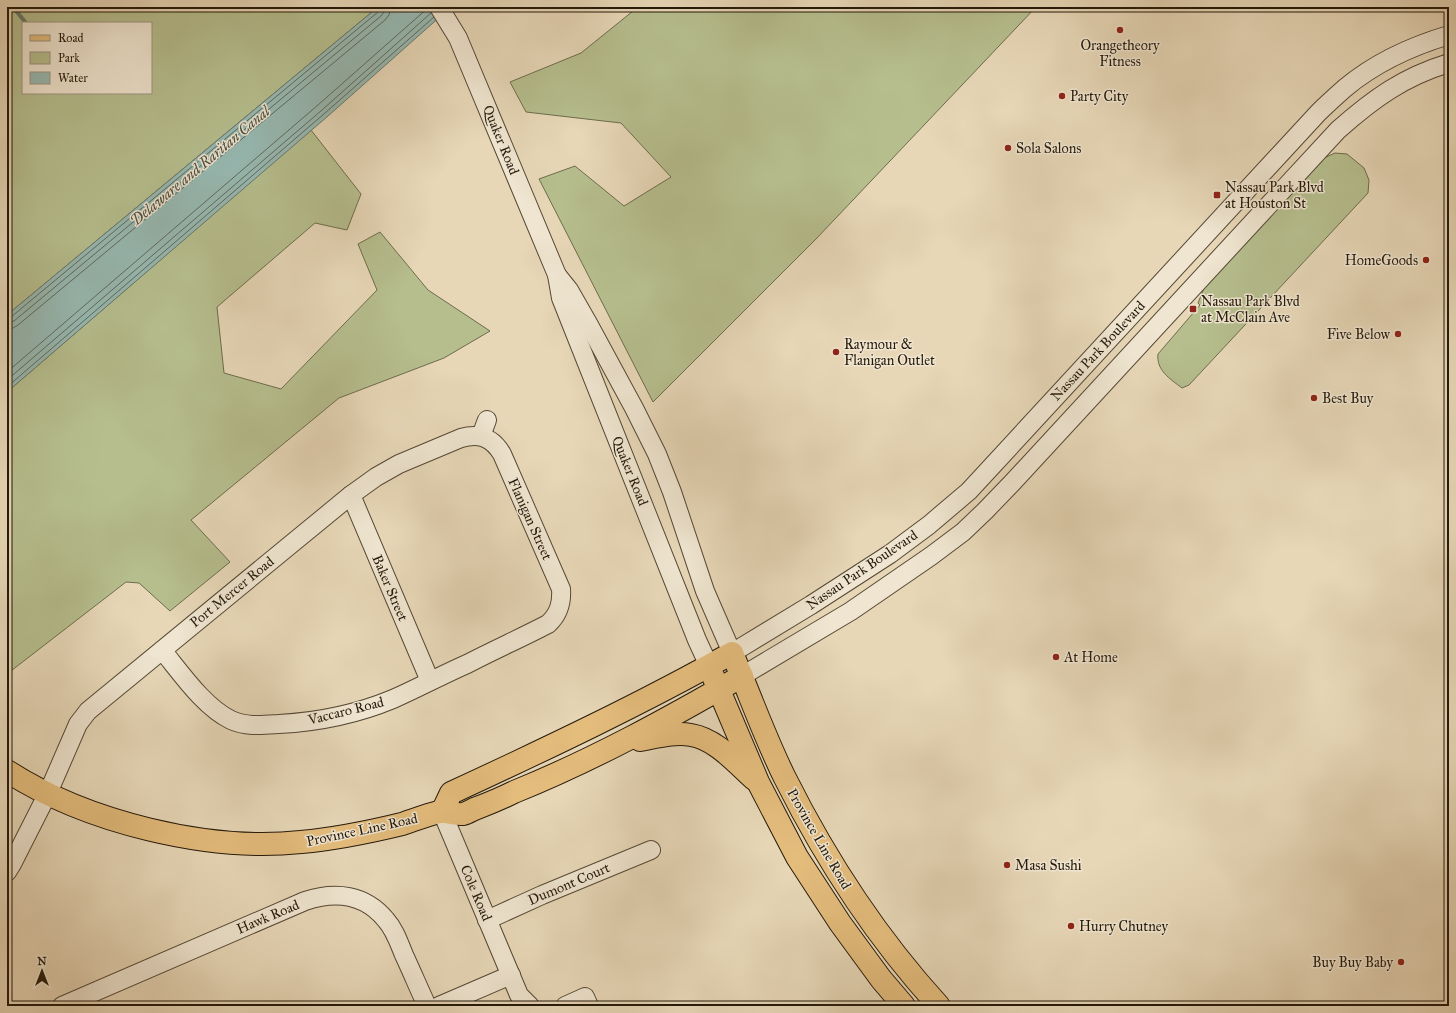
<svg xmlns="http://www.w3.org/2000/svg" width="1456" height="1013" font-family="'IM FELL Great Primer',serif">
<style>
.green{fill:#b6be8e;stroke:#6d6c4c;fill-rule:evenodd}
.water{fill:#97b9b2;stroke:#69796f}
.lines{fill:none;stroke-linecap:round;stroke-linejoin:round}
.shore{stroke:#5e695e;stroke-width:1}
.stream{stroke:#69796f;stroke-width:4}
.minor-casing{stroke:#554835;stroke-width:20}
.major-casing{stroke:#24190a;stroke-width:24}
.minor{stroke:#efe5d0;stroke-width:18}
.major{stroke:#e4bc7c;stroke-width:22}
.poi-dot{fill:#8f2418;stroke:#efe5d0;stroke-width:1.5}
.labels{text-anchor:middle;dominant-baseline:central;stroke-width:3;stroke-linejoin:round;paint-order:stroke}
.poi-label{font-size:14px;fill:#24190a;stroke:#efe5d0;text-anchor:start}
.street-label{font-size:14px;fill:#24190a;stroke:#efe5d0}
.water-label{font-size:15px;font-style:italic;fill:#4c5145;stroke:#efe5d0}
</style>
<rect width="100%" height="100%" fill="#e7d7b7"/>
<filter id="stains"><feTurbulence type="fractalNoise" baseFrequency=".005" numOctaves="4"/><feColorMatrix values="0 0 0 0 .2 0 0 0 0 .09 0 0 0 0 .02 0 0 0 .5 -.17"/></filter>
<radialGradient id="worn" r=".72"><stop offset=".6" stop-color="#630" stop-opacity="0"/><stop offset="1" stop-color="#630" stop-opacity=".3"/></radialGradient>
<g class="green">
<path d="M7,7H378L7,315ZM23,23H151V93H23Z"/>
<polygon points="638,7 1036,7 816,239 653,402 539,179 575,166 624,206 671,177 621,123 526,112 510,82 581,53"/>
<polygon points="311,130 361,194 347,230 315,223 217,307 224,373 281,389 377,290 358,244 380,232 428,290 490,331 444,358 339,398 191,520 230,562 170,611 139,583 126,582 7,674 7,392"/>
<path d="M1335,153L1347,154L1364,168L1369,180L1368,193L1189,385L1182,388C1170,379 1156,370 1158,354L1200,305L1198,303L1206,283L1311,171L1324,158Z"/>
</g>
<polygon class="water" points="378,7 451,7 328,116 7,392 7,315"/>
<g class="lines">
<g class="shore">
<polyline points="7,318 11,317 378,12 380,7"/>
<polyline points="7,323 14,321 381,16 384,12 385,7"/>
<polyline points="7,329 13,328 18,325 385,20 389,15 391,7"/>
<polyline points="7,372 318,105 429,7"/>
<polyline points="7,380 322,110 431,13"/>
<polyline points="7,387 325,113 434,17"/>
</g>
<polyline class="stream" points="13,7 26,23"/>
<g class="minor-casing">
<g id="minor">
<polyline points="439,7 458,38 557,275 561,298 697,640 709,666"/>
<path d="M557,275L569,290L589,325L634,408L657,454L672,492L705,591L732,653L811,605L890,554L929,525L969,491L1318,113C1327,104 1336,96 1345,88C1375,63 1412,46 1449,35"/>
<polyline points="481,436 487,420"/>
<polyline points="351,495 430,681"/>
<path d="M742,676L851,611L931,556L963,532L985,511L1012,483L1338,130C1373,99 1403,77 1449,63"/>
<polyline points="442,812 519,995 530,1006"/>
<path d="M7,872L12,864L48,793L78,724L88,711L351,495L376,477L399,464L461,438C479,433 492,437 502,454L561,589C562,603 559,614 548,624C521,638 494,650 467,664C442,675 418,688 393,699C357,714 318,722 279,724C263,725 246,727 231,720C204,707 181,673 162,650"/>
<polyline points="487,920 542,895 651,850"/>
<path d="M62,1006L305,901C335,891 365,894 386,920C395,930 399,943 404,955C412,972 419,989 427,1006"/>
<polyline points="439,1006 511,975"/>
<polyline points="565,1006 585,997 589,1006"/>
</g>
</g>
<g class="major-casing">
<g id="major">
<polyline points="713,676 758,782 797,857 840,923 881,979 904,1006"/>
<path d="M640,740C657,737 674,732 691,735C716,739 736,763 754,779"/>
<path d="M7,771C86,822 208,852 301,842C335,839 369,832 402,824C414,820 427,815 439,812C447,811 455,815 463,814C468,813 473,809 477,808C490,803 502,798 514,792C593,760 668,719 742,676"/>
<path d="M442,812L451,793C546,749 641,704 732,653C750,695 765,738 785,778C827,862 876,937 939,1006"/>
</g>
</g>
<use href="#minor" class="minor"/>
<use href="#major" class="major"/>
</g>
<g class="poi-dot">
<circle cx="1120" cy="30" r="4"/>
<circle cx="1062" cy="96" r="4"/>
<circle cx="1008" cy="148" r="4"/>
<rect x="1213" y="191" width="8" height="8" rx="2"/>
<circle cx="1426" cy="260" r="4"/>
<rect x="1189" y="305" width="8" height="8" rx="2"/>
<circle cx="1398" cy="334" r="4"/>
<circle cx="836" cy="352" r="4"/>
<circle cx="1314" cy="398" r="4"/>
<circle cx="1056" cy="657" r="4"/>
<circle cx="1007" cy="865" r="4"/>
<circle cx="1071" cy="926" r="4"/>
<circle cx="1401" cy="962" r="4"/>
</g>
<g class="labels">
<g class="poi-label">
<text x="1120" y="45" text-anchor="middle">Orangetheory<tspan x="1120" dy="16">Fitness</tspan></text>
<text x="1070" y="96">Party City</text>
<text x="1016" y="148">Sola Salons</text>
<text x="1225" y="187">Nassau Park Blvd<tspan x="1225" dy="16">at Houston St</tspan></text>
<text x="1418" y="260" text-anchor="end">HomeGoods</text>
<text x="1201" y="301">Nassau Park Blvd<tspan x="1201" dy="16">at McClain Ave</tspan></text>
<text x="1390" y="334" text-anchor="end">Five Below</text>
<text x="844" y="344">Raymour &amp;<tspan x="844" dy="16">Flanigan Outlet</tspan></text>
<text x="1322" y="398">Best Buy</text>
<text x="1064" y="657">At Home</text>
<text x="1015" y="865">Masa Sushi</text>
<text x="1079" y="926">Hurry Chutney</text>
<text x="1393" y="962" text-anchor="end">Buy Buy Baby</text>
</g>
<g class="street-label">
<text transform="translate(501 140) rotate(68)">Quaker Road</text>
<text transform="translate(1098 351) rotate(-47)">Nassau Park Boulevard</text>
<text transform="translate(630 471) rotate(68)">Quaker Road</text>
<text transform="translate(530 519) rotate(66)">Flanigan Street</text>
<text transform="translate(862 570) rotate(-34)">Nassau Park Boulevard</text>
<text transform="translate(390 588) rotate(67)">Baker Street</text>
<text transform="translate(232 592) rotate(-39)">Port Mercer Road</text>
<text transform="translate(346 711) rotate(-14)">Vaccaro Road</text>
<text transform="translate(362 830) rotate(-12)">Province Line Road</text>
<text transform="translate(819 839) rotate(60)">Province Line Road</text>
<text transform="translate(569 884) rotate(-23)">Dumont Court</text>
<text transform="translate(476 893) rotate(67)">Cole Road</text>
<text transform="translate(268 917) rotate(-23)">Hawk Road</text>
</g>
<g class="water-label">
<text transform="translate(200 166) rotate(-40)">Delaware and Raritan Canal</text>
</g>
</g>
<rect width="1456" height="1013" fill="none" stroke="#e7d7b7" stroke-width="24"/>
<rect x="8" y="8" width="1440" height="997" fill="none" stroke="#24190a" stroke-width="2"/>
<rect x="12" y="12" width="1432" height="989" fill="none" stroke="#24190a"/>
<rect x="22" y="22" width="130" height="72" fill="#efe5d0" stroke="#9e9381"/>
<rect x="30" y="35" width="20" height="6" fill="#e4bc7c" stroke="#9e9381"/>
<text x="58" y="42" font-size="12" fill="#24190a">Road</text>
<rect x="30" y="52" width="20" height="12" fill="#b6be8e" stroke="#9e9381"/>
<text x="58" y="62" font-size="12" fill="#24190a">Park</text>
<rect x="30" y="72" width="20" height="12" fill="#97b9b2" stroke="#9e9381"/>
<text x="58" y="82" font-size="12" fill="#24190a">Water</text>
<g transform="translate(42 971)" stroke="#efe5d0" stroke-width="3" paint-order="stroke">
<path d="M0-3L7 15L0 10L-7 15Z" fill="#24190a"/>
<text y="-6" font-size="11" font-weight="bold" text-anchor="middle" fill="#24190a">N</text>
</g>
<rect width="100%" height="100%" filter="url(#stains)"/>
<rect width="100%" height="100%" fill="url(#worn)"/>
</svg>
